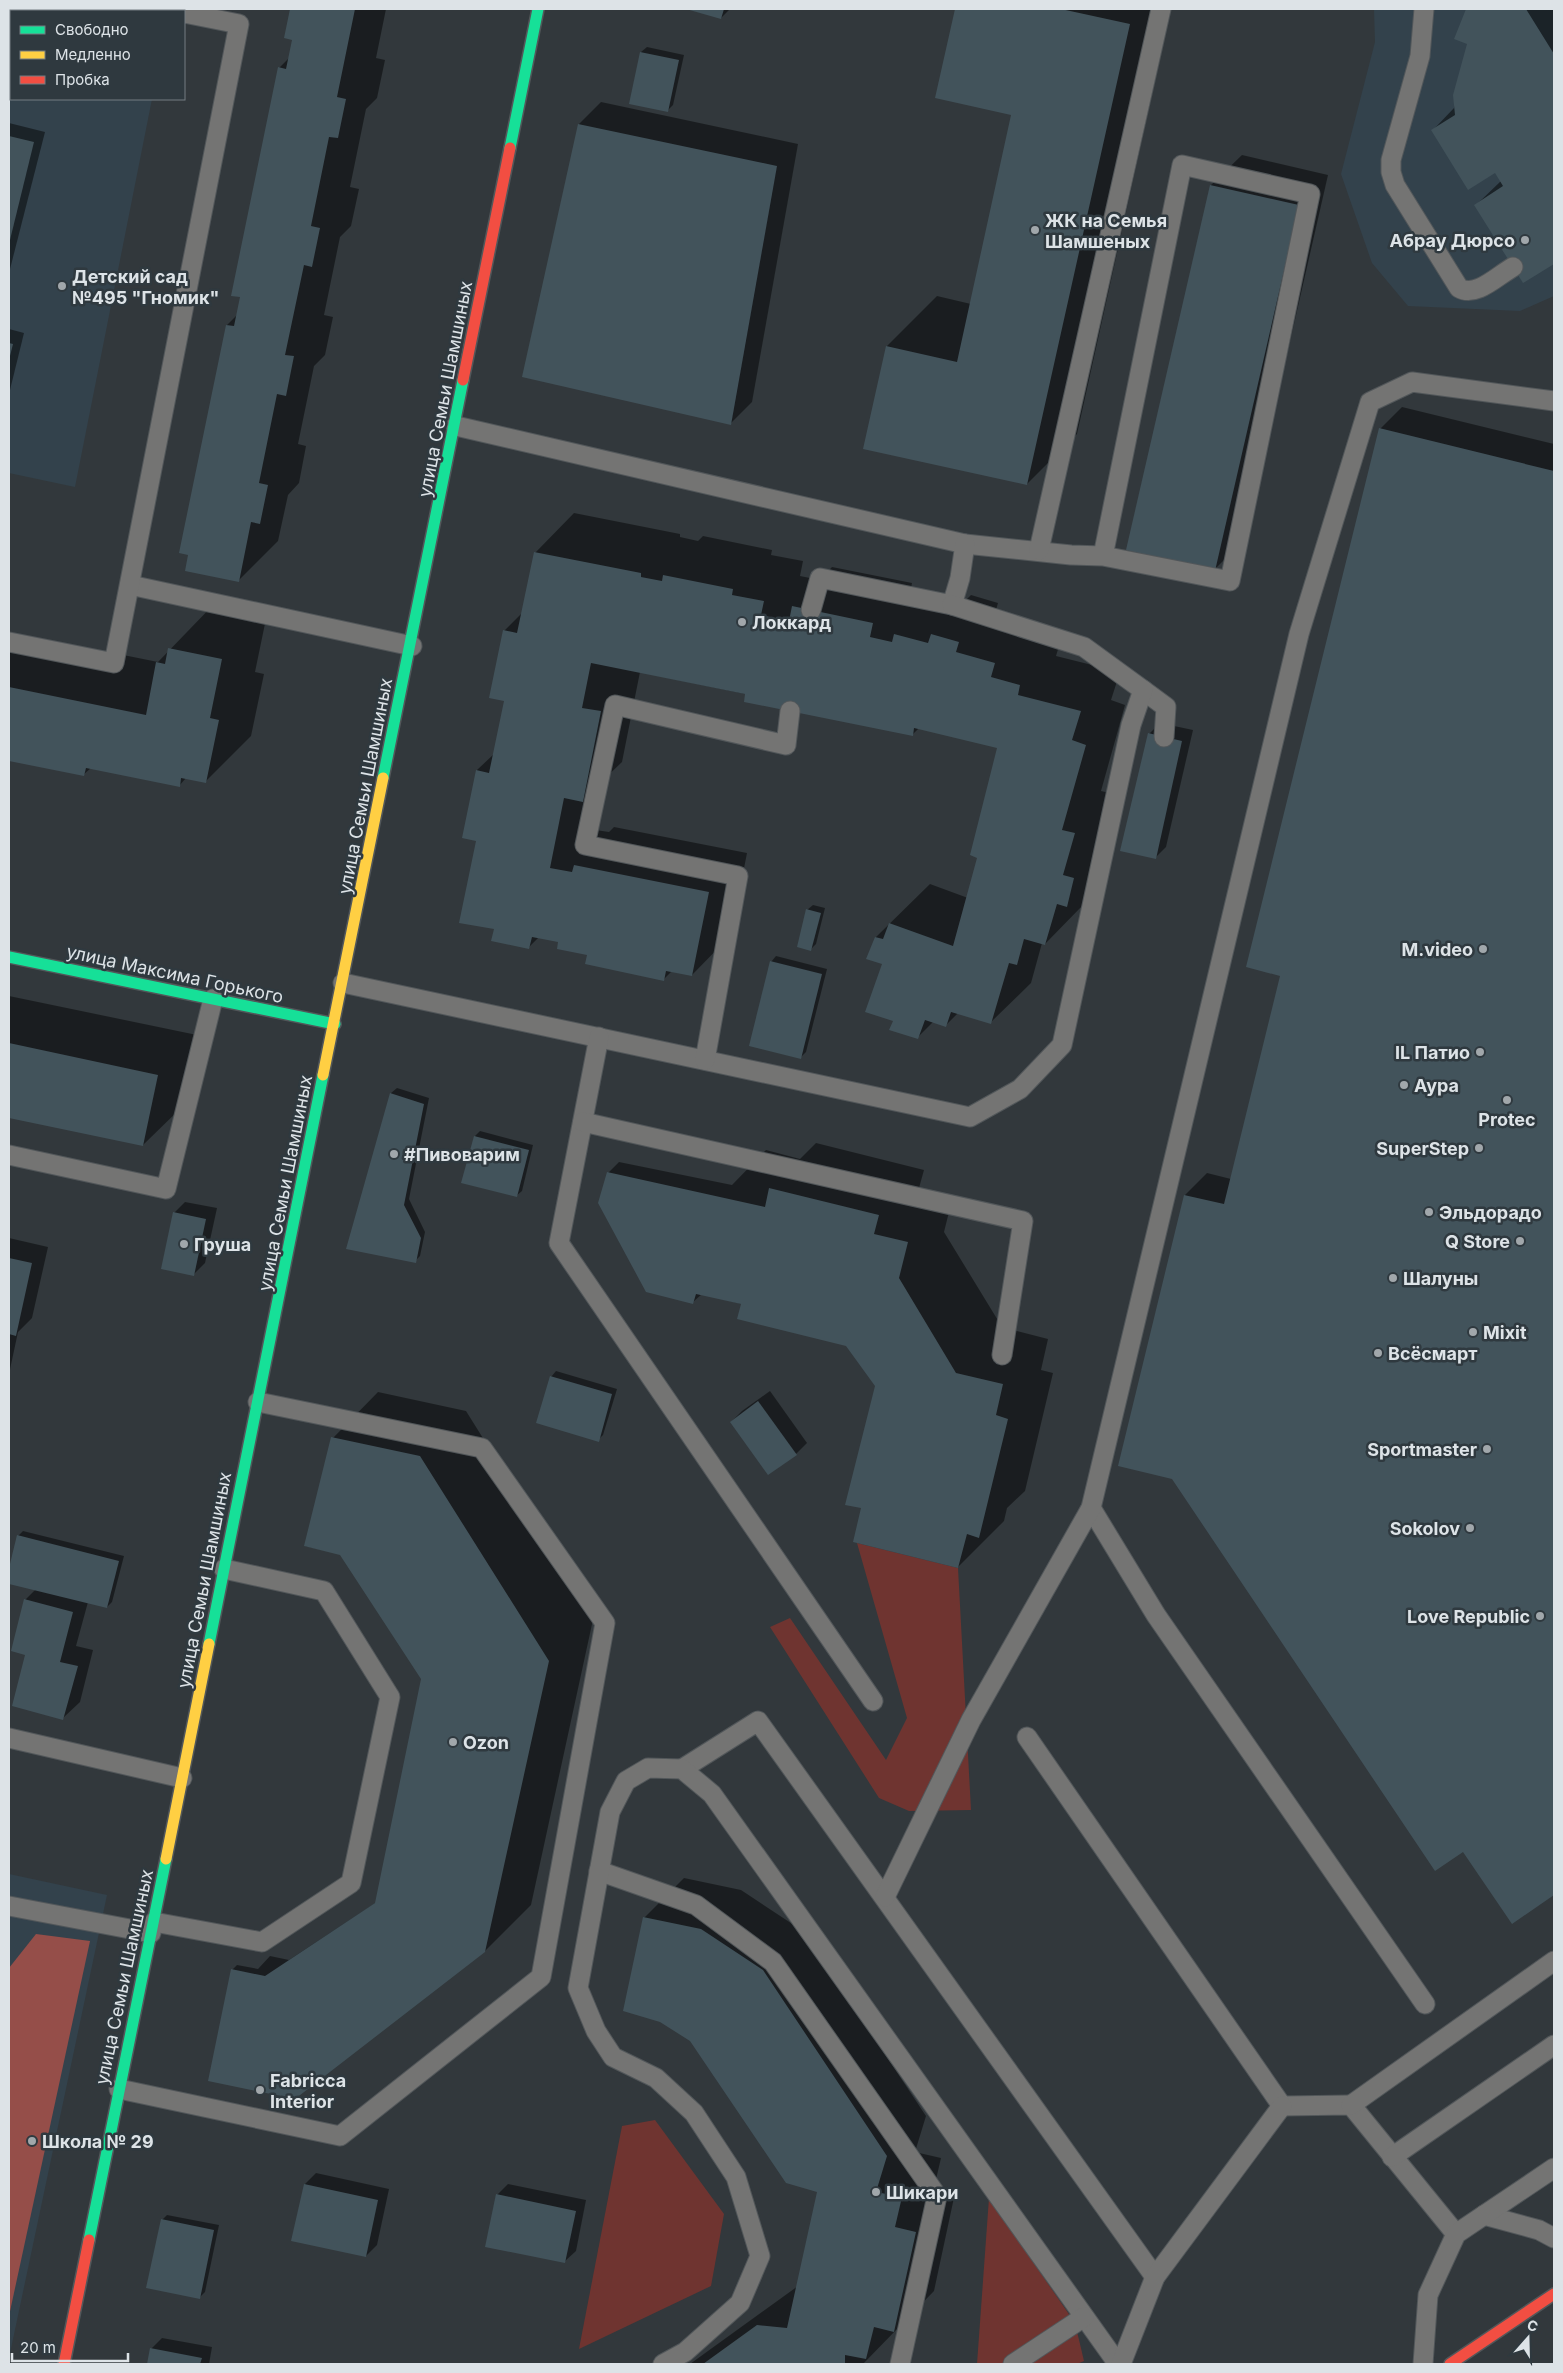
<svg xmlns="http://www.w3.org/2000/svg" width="1563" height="2373" font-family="Inter,sans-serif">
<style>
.built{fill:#33424c}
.green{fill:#6f3430}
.forest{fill:#954e49}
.shadow{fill:#0007}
.building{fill:#42535b}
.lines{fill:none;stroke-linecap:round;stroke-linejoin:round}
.lane-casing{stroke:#52575a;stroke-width:21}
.fast-casing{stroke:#52575a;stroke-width:14}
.slow-casing{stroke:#52575a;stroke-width:14}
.jam-casing{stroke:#52575a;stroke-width:14}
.lane{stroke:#747473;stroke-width:19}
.fast{stroke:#16e098;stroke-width:11}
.slow{stroke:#ffcf43;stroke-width:11}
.jam{stroke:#f24e42;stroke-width:11}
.poi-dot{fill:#a1a7ab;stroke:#2f393f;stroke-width:2}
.labels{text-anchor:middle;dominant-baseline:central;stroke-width:5;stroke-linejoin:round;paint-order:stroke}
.poi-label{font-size:18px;font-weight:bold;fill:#dde3e7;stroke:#2f393f;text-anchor:start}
.street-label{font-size:18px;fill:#dde3e7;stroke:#2f393f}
</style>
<rect width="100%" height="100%" fill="#32383c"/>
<g class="built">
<polygon points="1374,9 1554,9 1554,296 1520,311 1408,306 1372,263 1341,174 1375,42"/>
<polygon points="9,37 11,38 11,99 152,99 75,487 9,473"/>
<polygon points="9,1874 107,1895 9,2358"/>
</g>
<g class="green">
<polygon points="857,1543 958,1568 971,1810 909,1811 879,1798 770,1627 790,1618 886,1760 907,1718"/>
<polygon points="655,2120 724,2214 711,2286 579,2349 622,2126"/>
<polygon points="989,2198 1075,2323 1084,2361 1077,2364 977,2364"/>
</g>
<polygon class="forest" points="36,1934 90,1941 9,2316 9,1968"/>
<g class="shadow">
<polygon points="291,9 386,9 376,58 385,60 377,98 366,109 350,187 359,189 351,226 340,237 324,315 333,317 325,355 314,366 298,444 306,446 299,483 288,495 278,541 239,580 189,554 227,325 238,314 279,68 290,57 294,39 285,37"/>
<polygon points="688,9 730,9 721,18"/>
<polygon points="956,9 1171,9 1077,434 1027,484 865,448 887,346 937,296 971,304 1012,114 936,97"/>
<polygon points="1467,9 1554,9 1554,262 1523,282 1476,205 1501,181 1495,171 1433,130 1454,108 1468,43 1466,12"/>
<polygon points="647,47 684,55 673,105 668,110 641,52"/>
<polygon points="601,102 798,144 752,402 730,424 579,124"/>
<polygon points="9,123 45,132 9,273"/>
<polygon points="1242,155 1328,175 1245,539 1215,569 1128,549 1211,185"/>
<polygon points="9,329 24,333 9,394"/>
<polygon points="1402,407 1554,444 1554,1894 1512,1922 1185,1195 1207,1173 1231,1179 1282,975 1380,429"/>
<polygon points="574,513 680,534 680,537 698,541 703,536 772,550 771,555 803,561 800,576 820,580 832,567 912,583 909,598 963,603 971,595 998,603 995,613 1059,646 1056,656 1120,672 1111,700 1125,705 1101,791 1114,794 1084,904 1045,944 1042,943 1031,983 991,1022 958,1013 945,1026 933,1022 917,1038 895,1020 883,963 868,958 876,937 930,884 968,898 979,857 998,747 919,728 913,734 746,694 640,672 622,762 597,786 589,829 609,832 614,827 747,853 731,935 692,975 672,971 664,979 560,941 539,937 529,947 495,928 477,840 477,770 495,753 505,700 504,631 523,612 535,553"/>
<polygon points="215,603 267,614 255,672 264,674 251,736 205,782 186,778 179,786 91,768 83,775 9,760 9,632 158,662"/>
<polygon points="1160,723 1193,730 1166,847 1155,858 1149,734"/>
<polygon points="813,905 825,908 816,944 811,949 807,910"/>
<polygon points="776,956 827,969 806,1052 801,1057 771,962"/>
<polygon points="9,996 197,1035 183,1106 143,1145 9,1117"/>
<polygon points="397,1088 429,1098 409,1199 425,1232 420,1256 415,1261 348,1248 391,1093"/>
<polygon points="480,1131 533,1145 522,1191 516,1196 475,1136"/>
<polygon points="816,1143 924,1170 919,1188 953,1196 944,1232 1002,1327 1048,1339 1041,1370 1053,1373 1025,1491 1007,1508 1004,1521 958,1567 863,1508 876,1386 847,1345 742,1304 702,1294 693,1302 608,1173 619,1162 732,1185 766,1150 800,1159"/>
<polygon points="185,1202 217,1208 205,1263 193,1275 174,1213"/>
<polygon points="9,1238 48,1247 32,1318 18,1332 9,1374"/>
<polygon points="556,1371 617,1389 603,1435 598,1440 551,1377"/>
<polygon points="770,1391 807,1443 796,1454 731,1422 742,1411"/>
<polygon points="378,1392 466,1411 594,1615 531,1905 485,1951 294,2098 232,1970 237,1965 258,1969 270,1956 289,1960 377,1902 423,1679 341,1554 305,1546 333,1438"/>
<polygon points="23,1531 124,1556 112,1602 107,1607 88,1602 76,1646 93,1650 80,1702 63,1718 27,1654 25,1600 36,1589 9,1582 9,1573 18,1536"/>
<polygon points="684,1878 741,1890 803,1931 926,2116 915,2152 941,2158 934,2188 955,2193 934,2291 863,2364 690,2364 798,2286 819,2191 644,1918"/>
<polygon points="316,2173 389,2189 377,2245 366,2256 305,2184"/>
<polygon points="508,2184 586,2200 576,2251 564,2262 497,2195"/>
<polygon points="167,2215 219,2225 205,2292 199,2298 162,2220"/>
<polygon points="162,2338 212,2347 209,2364 148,2364 151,2349"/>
</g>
<g class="building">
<polygon points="290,9 355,9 337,97 346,99 338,138 329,137 311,226 320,228 312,267 304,265 285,355 294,356 286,396 277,394 259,483 268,485 260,524 251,522 239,582 185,571 188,555 179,553 226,325 234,326 240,297 231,296 278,67 286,69 292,40 284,38"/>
<polygon points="686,9 724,9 721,19"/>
<polygon points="955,9 1061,9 1130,24 1027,485 863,449 886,346 957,362 1011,115 935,98"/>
<polygon points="1466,9 1526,9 1554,54 1554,264 1523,283 1474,205 1503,186 1495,173 1468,190 1431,130 1455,115 1453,95 1467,44 1454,39"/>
<polygon points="640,52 679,60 668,112 629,104"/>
<polygon points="578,124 777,166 731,425 522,377"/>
<polygon points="9,136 34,142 9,244"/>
<polygon points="1210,185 1299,205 1215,571 1126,550"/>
<polygon points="9,343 13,344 9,360"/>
<polygon points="1379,428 1554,471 1554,1895 1512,1924 1463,1852 1435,1871 1172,1479 1118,1466 1184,1195 1224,1204 1280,976 1246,967"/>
<polygon points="534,552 641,573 641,577 662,581 663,575 733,589 732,595 764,601 761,615 789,621 792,606 873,623 870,637 892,642 894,634 928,643 931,634 959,642 956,652 995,663 991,677 1020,685 1018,695 1081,711 1072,740 1086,745 1062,830 1075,833 1063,875 1074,878 1067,907 1057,904 1045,945 1024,939 1017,965 1009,963 991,1024 951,1012 946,1027 925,1020 918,1039 889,1030 893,1021 865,1012 882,964 866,959 875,937 883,939 889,923 953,946 977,858 970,855 997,748 914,728 913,736 744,702 745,694 591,663 582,708 601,711 583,802 564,798 550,868 572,872 574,865 709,892 692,976 666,971 664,981 585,964 587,955 557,949 558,942 532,937 529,949 491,941 494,929 459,923 476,841 462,838 476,770 489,773 504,701 489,698 503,630 517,633"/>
<polygon points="168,648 222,659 210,718 219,720 206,783 181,778 180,787 86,768 84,776 9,761 9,687 146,715 156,662 165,664"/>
<polygon points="1148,733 1182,741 1156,859 1120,851"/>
<polygon points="806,909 821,913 811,951 797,947"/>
<polygon points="770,961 822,974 801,1059 749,1046"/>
<polygon points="9,1043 158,1075 143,1146 9,1118"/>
<polygon points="390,1093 424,1104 404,1205 421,1238 416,1263 346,1249"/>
<polygon points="474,1136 529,1150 517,1197 461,1183"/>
<polygon points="607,1172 765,1207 769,1188 879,1215 874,1234 908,1242 899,1278 956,1373 1003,1384 996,1415 1008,1419 979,1538 967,1534 958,1568 853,1542 861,1508 845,1505 875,1386 846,1346 737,1319 741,1304 696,1294 693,1304 646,1292 598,1203"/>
<polygon points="173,1212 206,1219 194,1276 161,1269"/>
<polygon points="9,1258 32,1263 16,1336 9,1334"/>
<polygon points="550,1376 612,1394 599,1442 536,1423"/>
<polygon points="758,1401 797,1455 768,1475 730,1422"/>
<polygon points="331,1437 420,1456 549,1661 485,1952 295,2099 208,2081 231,1969 265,1976 375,1903 421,1679 340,1555 304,1546"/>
<polygon points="17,1535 119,1561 107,1608 9,1584 9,1568"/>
<polygon points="24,1599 73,1612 60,1662 78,1666 63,1720 12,1706 25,1655 11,1651"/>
<polygon points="643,1917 701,1929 763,1970 887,2156 876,2192 902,2197 895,2227 916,2232 894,2332 874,2327 866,2359 845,2355 845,2364 703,2364 757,2325 787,2328 817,2192 786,2183 690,2041 660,2022 623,2011"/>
<polygon points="304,2184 378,2200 366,2257 291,2241"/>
<polygon points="496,2194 576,2211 565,2263 485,2247"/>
<polygon points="161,2219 214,2230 200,2299 146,2288"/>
<polygon points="150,2348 202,2358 200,2364 147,2364"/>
</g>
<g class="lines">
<g class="lane-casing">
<g id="lane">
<polyline points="159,9 172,11"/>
<path d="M1424,9L1420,56L1391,160V172L1395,185L1459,288C1476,298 1497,276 1513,267"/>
<polyline points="456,426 965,544 1071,555 1103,556 1230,581 1310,194 1182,165 1103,556"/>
<polyline points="1039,550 1161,9"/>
<polyline points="130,585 412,646"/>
<polyline points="811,610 820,578 952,605 960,578 965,544"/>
<polyline points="9,642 114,663 239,24 184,13"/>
<polyline points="1143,690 1166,707 1164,737"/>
<polyline points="343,983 970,1117 1020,1089 1062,1045 1131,725 1143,690 1084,647 952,605"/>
<polyline points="599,1037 559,1243 873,1701"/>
<polyline points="705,1060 738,876 585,845 615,705 786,745 790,711"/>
<polyline points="583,1122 1023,1221 1002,1355"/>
<polyline points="9,1155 166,1189 213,999"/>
<polyline points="1091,1508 1156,1615 1425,2004"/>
<polyline points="1027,1737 1282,2106 1351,2105 1456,2234"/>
<polyline points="9,1738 182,1778"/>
<polyline points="682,1769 758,1721 1155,2277"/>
<polyline points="599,1871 696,1905 773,1962 937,2196 900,2364"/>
<polyline points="885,1897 971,1720 1091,1508 1299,634 1370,402 1412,382 1554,401"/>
<polyline points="9,1906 151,1933"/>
<polyline points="154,1922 262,1942 351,1883 390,1697 324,1591 224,1569"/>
<polyline points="119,2089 340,2136 541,1977 605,1623 482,1448 258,1402"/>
<polyline points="1351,2105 1554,1961"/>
<polyline points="1392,2157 1554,2045"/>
<polyline points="1484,2215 1539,2230 1554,2238"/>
<polyline points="663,2364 685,2352 740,2303 760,2256 736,2177 694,2113 656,2078 613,2057 596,2031 578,1988 610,1812 626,1781 648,1768 682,1769 712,1794 1118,2364"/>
<polyline points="1013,2364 1084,2317"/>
<polyline points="1121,2364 1155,2277 1282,2106"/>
<polyline points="1423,2364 1428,2295 1456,2234 1554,2168"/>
</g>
</g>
<g class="fast-casing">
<g id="fast">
<polyline points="510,148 538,9"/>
<polyline points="383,778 463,380"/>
<polyline points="9,957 335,1024"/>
<polyline points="209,1644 323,1075"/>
<polyline points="89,2240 166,1859"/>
</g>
</g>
<g class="slow-casing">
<g id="slow">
<polyline points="323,1075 383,778"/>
<polyline points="166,1859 209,1644"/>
</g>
</g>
<g class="jam-casing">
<g id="jam">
<polyline points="463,380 510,148"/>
<polyline points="64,2364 89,2240"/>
<polyline points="1450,2364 1554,2294"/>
</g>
</g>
<use href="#lane" class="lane"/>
<use href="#fast" class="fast"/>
<use href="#slow" class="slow"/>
<use href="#jam" class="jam"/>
</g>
<g class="poi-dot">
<circle cx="1035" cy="230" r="5"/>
<circle cx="1525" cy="240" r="5"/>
<circle cx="62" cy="286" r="5"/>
<circle cx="742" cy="622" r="5"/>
<circle cx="1483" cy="949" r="5"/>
<circle cx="1480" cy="1052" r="5"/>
<circle cx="1404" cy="1085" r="5"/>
<circle cx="1507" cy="1100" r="5"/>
<circle cx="1479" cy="1148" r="5"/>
<circle cx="394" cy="1154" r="5"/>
<circle cx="1429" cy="1212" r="5"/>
<circle cx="1520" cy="1241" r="5"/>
<circle cx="184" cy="1244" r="5"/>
<circle cx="1393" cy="1278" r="5"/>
<circle cx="1473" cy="1332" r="5"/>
<circle cx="1378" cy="1353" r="5"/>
<circle cx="1487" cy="1449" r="5"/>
<circle cx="1470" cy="1528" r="5"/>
<circle cx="1540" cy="1616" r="5"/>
<circle cx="453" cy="1742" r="5"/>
<circle cx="260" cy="2090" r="5"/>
<circle cx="32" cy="2141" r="5"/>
<circle cx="876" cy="2192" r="5"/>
</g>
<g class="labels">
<g class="poi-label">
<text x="1045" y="220">ЖК на Семья<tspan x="1045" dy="21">Шамшеных</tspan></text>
<text x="1515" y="240" text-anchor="end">Абрау Дюрсо</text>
<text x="72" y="276">Детский сад<tspan x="72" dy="21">№495 "Гномик"</tspan></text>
<text x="752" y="622">Локкард</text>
<text x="1473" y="949" text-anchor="end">M.video</text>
<text x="1470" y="1052" text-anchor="end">IL Патио</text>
<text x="1414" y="1085">Аура</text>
<text x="1507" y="1119" text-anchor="middle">Protec</text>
<text x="1469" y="1148" text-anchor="end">SuperStep</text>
<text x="404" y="1154">#Пивоварим</text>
<text x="1439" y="1212">Эльдорадо</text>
<text x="1510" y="1241" text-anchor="end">Q Store</text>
<text x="194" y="1244">Груша</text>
<text x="1403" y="1278">Шалуны</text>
<text x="1483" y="1332">Mixit</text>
<text x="1388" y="1353">Всёсмарт</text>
<text x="1477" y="1449" text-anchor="end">Sportmaster</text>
<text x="1460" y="1528" text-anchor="end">Sokolov</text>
<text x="1530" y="1616" text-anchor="end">Love Republic</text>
<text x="463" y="1742">Ozon</text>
<text x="270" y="2080">Fabricca<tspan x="270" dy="21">Interior</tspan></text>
<text x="42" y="2141">Школа № 29</text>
<text x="886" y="2192">Шикари</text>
</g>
<g class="street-label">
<text transform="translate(445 389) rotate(-79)">улица Семьи Шамшиных</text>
<text transform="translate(365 786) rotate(-79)">улица Семьи Шамшиных</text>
<text transform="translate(175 974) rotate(12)">улица Максима Горького</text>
<text transform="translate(285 1183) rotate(-79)">улица Семьи Шамшиных</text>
<text transform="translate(204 1580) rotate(-79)">улица Семьи Шамшиных</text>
<text transform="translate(124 1977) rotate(-78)">улица Семьи Шамшиных</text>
</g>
</g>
<rect width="1563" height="2373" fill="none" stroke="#dde3e7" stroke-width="20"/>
<rect x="10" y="10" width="175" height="90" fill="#2f393f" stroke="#757d82"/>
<rect x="20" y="26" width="25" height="8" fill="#16e098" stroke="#757d82"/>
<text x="55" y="35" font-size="15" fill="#dde3e7">Свободно</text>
<rect x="20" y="51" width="25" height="8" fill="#ffcf43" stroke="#757d82"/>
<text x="55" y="60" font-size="15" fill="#dde3e7">Медленно</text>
<rect x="20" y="76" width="25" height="8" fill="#f24e42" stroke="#757d82"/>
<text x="55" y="85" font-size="15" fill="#dde3e7">Пробка</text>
<g transform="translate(1528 2338) rotate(20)" stroke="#2f393f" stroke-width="4" paint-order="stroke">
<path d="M0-4L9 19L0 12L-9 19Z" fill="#dde3e7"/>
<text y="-8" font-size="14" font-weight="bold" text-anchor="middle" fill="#dde3e7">С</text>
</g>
<path d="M12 2353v8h116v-8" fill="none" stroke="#dde3e7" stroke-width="2.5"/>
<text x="20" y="2353" font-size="15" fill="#dde3e7" stroke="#2f393f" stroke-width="4" paint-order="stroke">20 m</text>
</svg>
